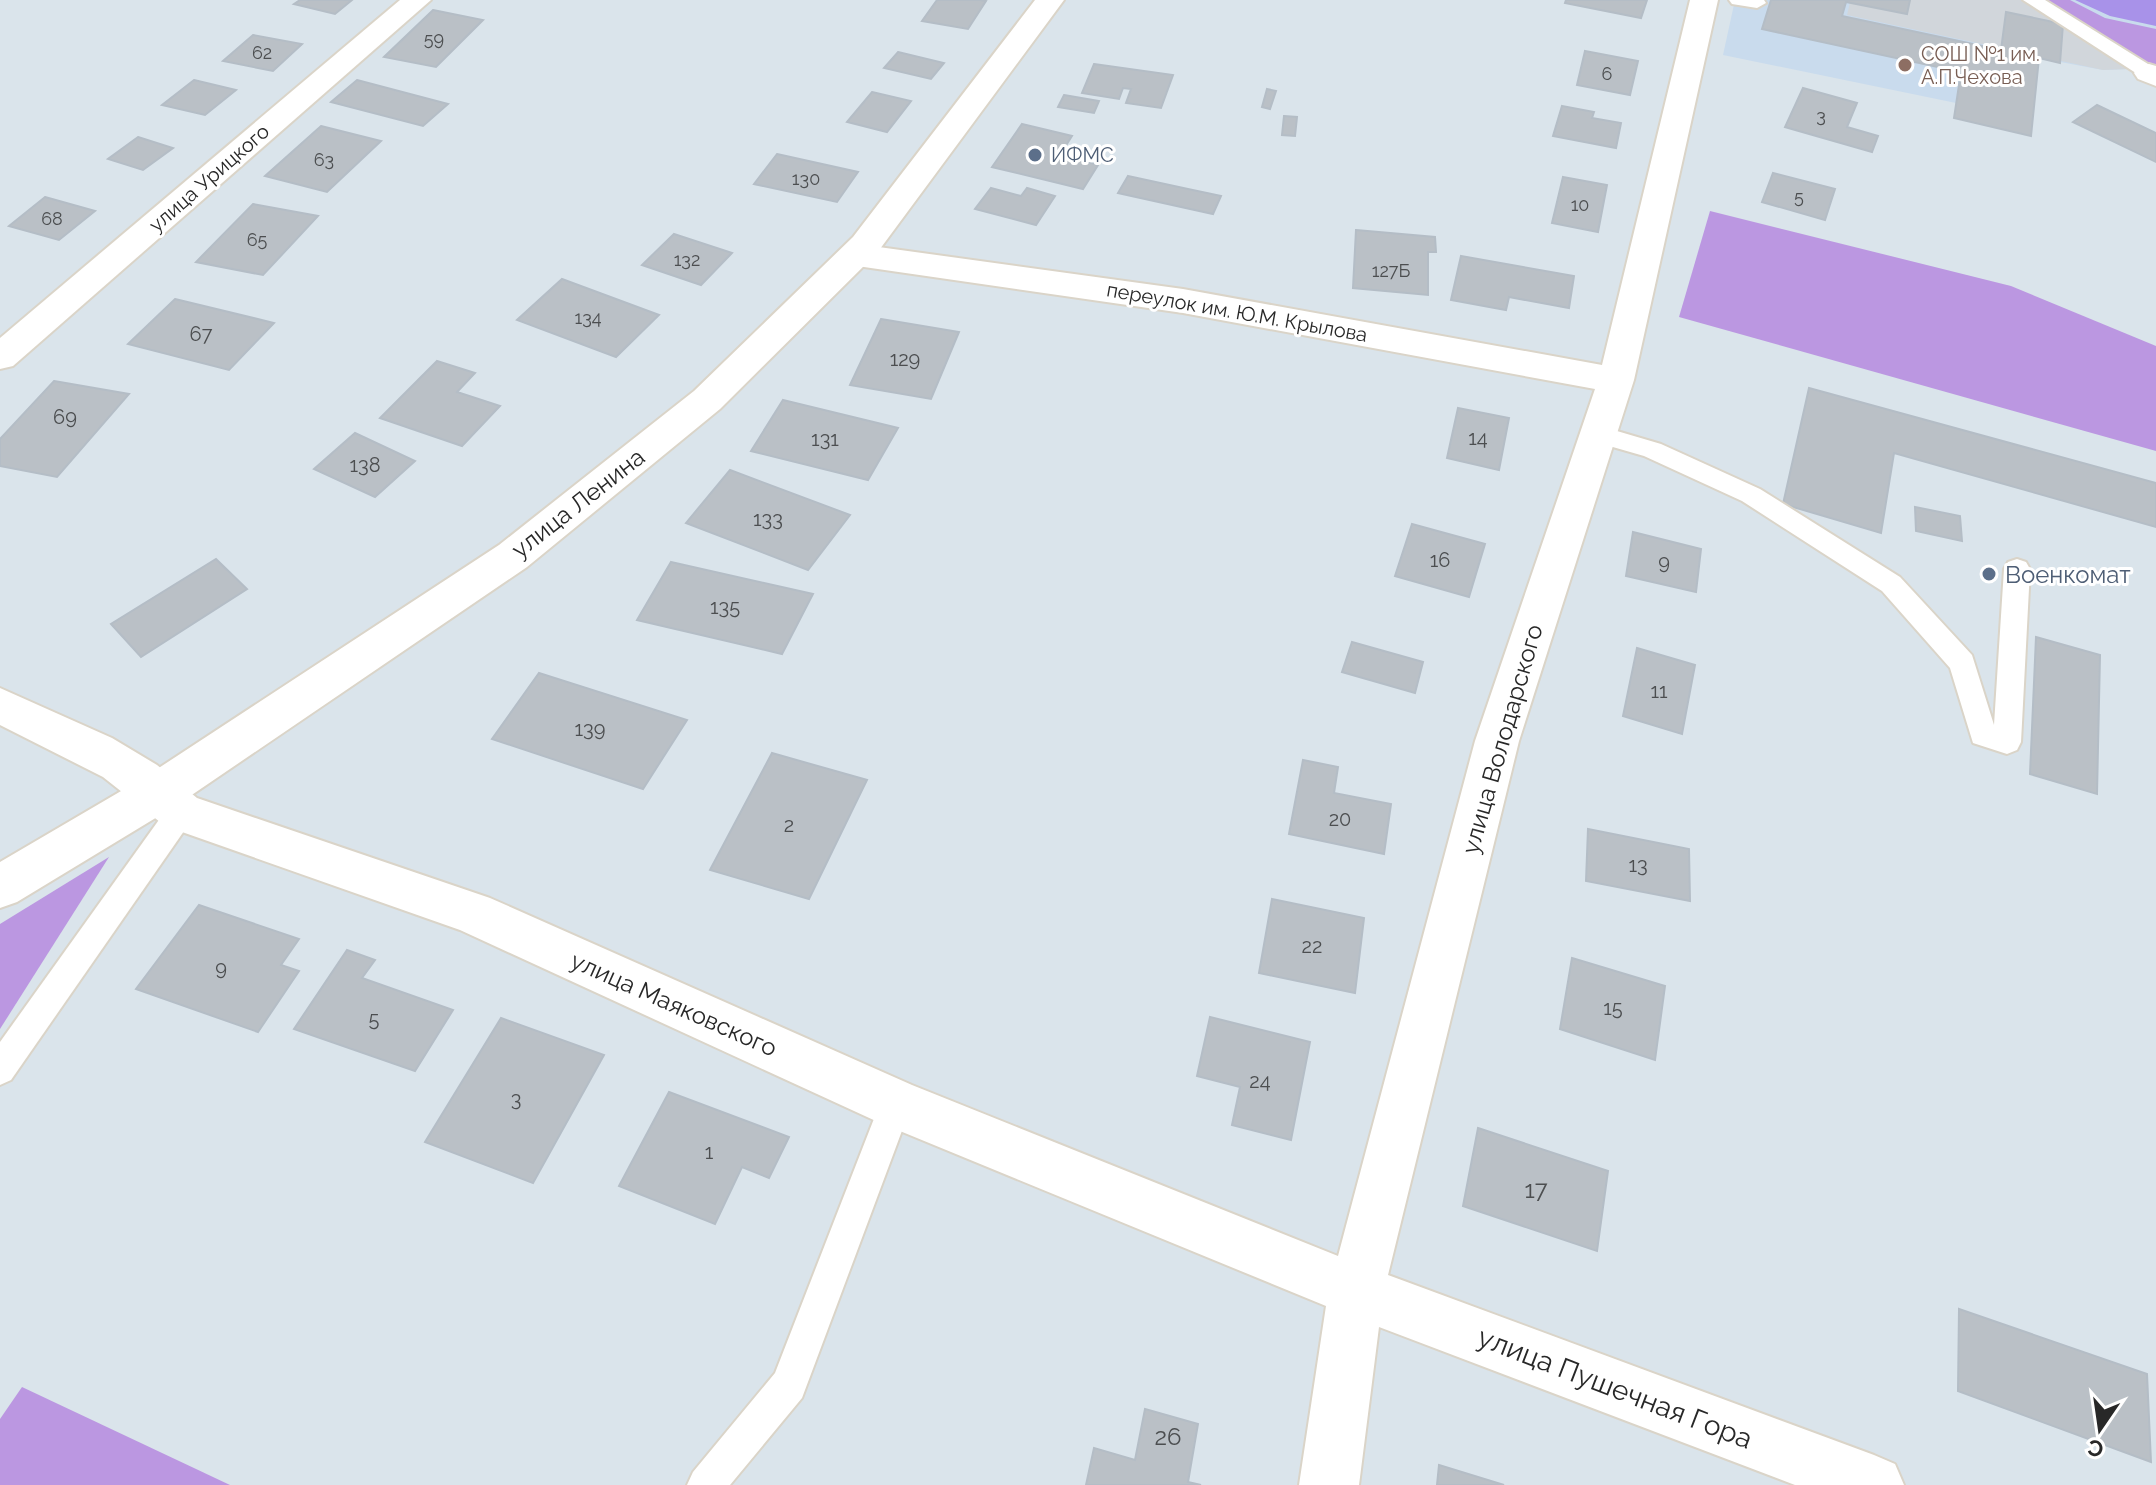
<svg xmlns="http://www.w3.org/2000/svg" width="2156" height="1485" font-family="Raleway,sans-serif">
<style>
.education{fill:#c9dbed}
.green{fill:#bb97e1}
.pitch{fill:#a892e9}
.plaza{fill:#d1d6db}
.building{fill:#bac0c6;stroke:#b4bdc6;stroke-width:2}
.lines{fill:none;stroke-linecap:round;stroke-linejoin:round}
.service-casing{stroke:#dad4c8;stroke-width:4}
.minor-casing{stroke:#dad4c8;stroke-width:4}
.tertiary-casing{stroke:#dad4c8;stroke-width:4}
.service{fill:#fff;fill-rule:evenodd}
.minor{fill:#fff;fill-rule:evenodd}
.tertiary{fill:#fff;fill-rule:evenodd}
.education-dot{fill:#8d6e63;stroke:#fff;stroke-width:3}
.service-dot{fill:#5c6f8a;stroke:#fff;stroke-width:3}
.labels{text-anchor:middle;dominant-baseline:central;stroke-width:6;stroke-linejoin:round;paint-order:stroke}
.far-number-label{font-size:18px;fill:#4c4e50}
.far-education-label{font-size:20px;fill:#785e54;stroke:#fff;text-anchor:start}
.far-service-label{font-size:20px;fill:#4e5e75;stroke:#fff;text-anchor:start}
.far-street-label{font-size:20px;fill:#282828;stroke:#fff}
.number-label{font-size:20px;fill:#4c4e50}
.street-label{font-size:24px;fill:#282828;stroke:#fff}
.service-label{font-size:24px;fill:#4e5e75;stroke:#fff;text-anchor:start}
.near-number-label{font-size:24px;fill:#4c4e50}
.near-street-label{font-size:28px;fill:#282828;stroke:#fff}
</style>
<rect width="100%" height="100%" fill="#dae4eb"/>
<polygon class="education" points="1735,0 2156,0 2156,68 2103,70 2039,58 2031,136 1954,118 1956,103 1723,55"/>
<g class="green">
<polygon points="2047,0 2070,0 2105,18 2156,29 2156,68"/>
<polygon points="1710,211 2011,286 2156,346 2156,451 1679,317"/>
<polygon points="109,857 0,1029 0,924"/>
<polygon points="22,1387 230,1485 0,1485 0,1419"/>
</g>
<polygon class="pitch" points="2075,0 2156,0 2156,26 2110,16"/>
<polygon class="plaza" points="1910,0 2047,0 2156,68 2103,70 1847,15 1850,2 1907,14"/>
<g class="building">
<polygon points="300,0 352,0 335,14 294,4"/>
<polygon points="937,0 980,0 986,1 968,29 922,21"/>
<polygon points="1566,0 1647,0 1641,18 1565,3"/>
<polygon points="1771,0 1910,0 1907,14 1846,2 1842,16 2001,50 2006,12 2063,24 2060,63 2039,58 2031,136 1954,118 1961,72 1762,29"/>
<polygon points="433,10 483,20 436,67 384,57"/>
<polygon points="253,35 302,44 273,71 223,61"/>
<polygon points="1585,51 1638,61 1630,95 1577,85"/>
<polygon points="898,52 944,63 931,79 884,68"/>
<polygon points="1094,64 1173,75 1161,108 1126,103 1131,89 1123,88 1119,99 1082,93"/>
<polygon points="194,80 236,90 205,115 162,105"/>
<polygon points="357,80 448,104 423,126 331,102"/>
<polygon points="1803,88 1857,103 1847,127 1878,136 1872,152 1785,127"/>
<polygon points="1267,89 1276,91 1270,109 1262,107"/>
<polygon points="872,92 911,101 887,132 847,122"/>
<polygon points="1064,95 1099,101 1094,113 1058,107"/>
<polygon points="2097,105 2156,133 2156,162 2073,122"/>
<polygon points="1562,106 1594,112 1592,118 1621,123 1616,148 1553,136"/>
<polygon points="1284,116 1297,117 1295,136 1282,135"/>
<polygon points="1022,124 1072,136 1060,155 1098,165 1083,189 992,167"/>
<polygon points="321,126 381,141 327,192 265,176"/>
<polygon points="138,137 173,148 143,170 108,159"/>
<polygon points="777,154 858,172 837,202 754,184"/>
<polygon points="1773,173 1835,189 1825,220 1762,202"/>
<polygon points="1128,176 1188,189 1221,196 1213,214 1118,193"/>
<polygon points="1563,177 1607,185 1598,232 1552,223"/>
<polygon points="991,188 1021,196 1027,188 1055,196 1036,225 975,209"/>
<polygon points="45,197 95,211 59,240 9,226"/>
<polygon points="253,204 318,216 263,275 196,262"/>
<polygon points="1356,230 1435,237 1436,252 1428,252 1428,295 1353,288"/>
<polygon points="674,234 732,253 701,285 642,265"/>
<polygon points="1461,256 1574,276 1569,308 1509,297 1506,310 1451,300"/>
<polygon points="562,279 659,315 616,357 517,320"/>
<polygon points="175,299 274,323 229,370 128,344"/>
<polygon points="881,319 959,332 931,399 850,385"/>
<polygon points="437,361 475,373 457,392 500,406 462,446 380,418"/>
<polygon points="54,381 129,394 57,477 0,466 0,439"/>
<polygon points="1809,388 2156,483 2156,527 1894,453 1881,533 1783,504"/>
<polygon points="783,400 898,428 868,480 751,451"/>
<polygon points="1458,408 1509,418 1499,470 1447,458"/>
<polygon points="355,433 415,461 375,497 314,469"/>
<polygon points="730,470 850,515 808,570 686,523"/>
<polygon points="1915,507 1960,516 1962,541 1916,531"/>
<polygon points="1412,524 1485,544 1469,597 1395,576"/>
<polygon points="1633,532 1701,549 1696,592 1626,576"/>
<polygon points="216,559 247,589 141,657 111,624"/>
<polygon points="671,562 813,594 782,654 637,620"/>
<polygon points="2036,637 2100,655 2097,794 2030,774"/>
<polygon points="1352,642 1423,662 1415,693 1342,672"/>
<polygon points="1637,648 1695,665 1682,734 1623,716"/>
<polygon points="539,673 687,720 643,789 492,739"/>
<polygon points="772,753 867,780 809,899 710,870"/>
<polygon points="1303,760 1338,767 1334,793 1391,804 1384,854 1289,834"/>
<polygon points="1588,829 1689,849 1690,901 1586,881"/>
<polygon points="1272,899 1364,918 1355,993 1259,973"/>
<polygon points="199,905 299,939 281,965 299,971 258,1032 136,989"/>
<polygon points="347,950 375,960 362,978 453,1010 415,1071 294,1029"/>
<polygon points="1572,958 1665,986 1655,1060 1560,1029"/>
<polygon points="1210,1017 1310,1042 1291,1140 1232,1125 1240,1087 1197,1076"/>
<polygon points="501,1018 604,1055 533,1183 425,1142"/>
<polygon points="669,1092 789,1137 769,1178 742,1167 715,1224 619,1186"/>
<polygon points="1478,1128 1608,1171 1597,1251 1463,1206"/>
<polygon points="1959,1309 2147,1374 2151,1462 1958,1391"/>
<polygon points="1145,1409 1198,1424 1188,1482 1201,1485 1086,1485 1094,1448 1135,1460"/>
<polygon points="1439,1465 1504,1485 1437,1485"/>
</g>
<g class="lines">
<g class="service-casing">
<g id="service">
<polygon points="1729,0 1764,0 1766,3 1757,8 1732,4"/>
<polygon points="2023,0 2045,0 2156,69 2156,77 2142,77"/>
<polygon points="1600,426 1661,444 1760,489 1900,577 1972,655 1994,725 2004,569 2008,562 2017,559 2026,562 2030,569 2021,742 2017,750 2007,754 1973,743 1950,668 1882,591 1742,501 1644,456 1592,441 1588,435 1592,429"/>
<polygon points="181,799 191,803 195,812 191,821 11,1080 0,1085 0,1042 171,803"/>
<polygon points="896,1088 908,1093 912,1104 802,1398 730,1485 687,1485 693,1472 775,1373 884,1093"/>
</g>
</g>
<g class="minor-casing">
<g id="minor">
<polygon points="1690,0 1718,0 1634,380 1519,741 1388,1275 1874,1455 1895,1464 1904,1485 1795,1485 1379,1327 1359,1485 1299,1485 1326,1306 878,1122 460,930 165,826 103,777 0,725 0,688 112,738 157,765 197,798 490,898 912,1085 1338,1256 1475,741 1595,389 1183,313 857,266 845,263 840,255 845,247 857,244 1183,289 1602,365"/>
<polygon points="2149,64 2156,66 2156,86 2138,79 2134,73 2138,67"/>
</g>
</g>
<g class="tertiary-casing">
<g id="tertiary">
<polygon points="400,0 431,0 13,366 0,369 0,338"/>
<polygon points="1035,0 1064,0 877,253 720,409 527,567 177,805 17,902 0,908 0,862 145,777 499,545 694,391 853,237"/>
</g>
</g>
<use href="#service" class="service"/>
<use href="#minor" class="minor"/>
<use href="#tertiary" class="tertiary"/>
</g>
<circle class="education-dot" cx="1905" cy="65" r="8"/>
<g class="service-dot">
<circle cx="1035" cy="155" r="8"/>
<circle cx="1989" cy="574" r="8"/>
</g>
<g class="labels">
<g class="far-number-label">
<text x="434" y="38">59</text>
<text x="262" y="52">62</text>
<text x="1607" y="73">6</text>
<text x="1821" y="115">3</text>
<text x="324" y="159">63</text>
<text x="806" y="178">130</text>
<text x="1799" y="196">5</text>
<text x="1580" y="204">10</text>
<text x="52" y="218">68</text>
<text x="257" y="239">65</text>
<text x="687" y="259">132</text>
<text x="1391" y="270">127Б</text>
<text x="588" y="317">134</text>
</g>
<g class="far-education-label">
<text x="1921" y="54">СОШ №1 им.<tspan x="1921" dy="23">А.П.Чехова</tspan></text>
</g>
<g class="far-service-label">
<text x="1051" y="155">ИФМС</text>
</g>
<g class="far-street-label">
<text transform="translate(209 178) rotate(-41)">улица Урицкого</text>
<text transform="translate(1237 312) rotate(10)">переулок им. Ю.М. Крылова</text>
</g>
<g class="number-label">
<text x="201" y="334">67</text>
<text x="905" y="359">129</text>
<text x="65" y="417">69</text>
<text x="1478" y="438">14</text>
<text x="825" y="439">131</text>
<text x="365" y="465">138</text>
<text x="768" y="519">133</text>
<text x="1440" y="560">16</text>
<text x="1664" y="562">9</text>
<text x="725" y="607">135</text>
<text x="1659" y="691">11</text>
<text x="590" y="729">139</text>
<text x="1340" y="819">20</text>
<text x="789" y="825">2</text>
<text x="1638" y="865">13</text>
<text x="1312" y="946">22</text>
<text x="221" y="968">9</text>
<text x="1613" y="1008">15</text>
<text x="374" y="1019">5</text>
<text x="1260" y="1081">24</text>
<text x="516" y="1099">3</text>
<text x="709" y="1152">1</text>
</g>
<g class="street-label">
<text transform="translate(578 503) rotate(-38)">улица Ленина</text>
<text transform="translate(1502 739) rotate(-74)">улица Володарского</text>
<text transform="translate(674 1004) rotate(24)">улица Маяковского</text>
</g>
<g class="service-label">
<text x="2005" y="574">Военкомат</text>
</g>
<g class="near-number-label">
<text x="1536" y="1189">17</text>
<text x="1168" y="1436">26</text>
</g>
<g class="near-street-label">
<text transform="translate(1615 1388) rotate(21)">улица Пушечная Гора</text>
</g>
</g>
<g transform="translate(2100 1429) rotate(193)" stroke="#ffffff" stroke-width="6" paint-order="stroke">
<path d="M0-6L14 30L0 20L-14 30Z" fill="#282828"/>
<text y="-12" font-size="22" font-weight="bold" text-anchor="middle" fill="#282828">С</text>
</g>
</svg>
